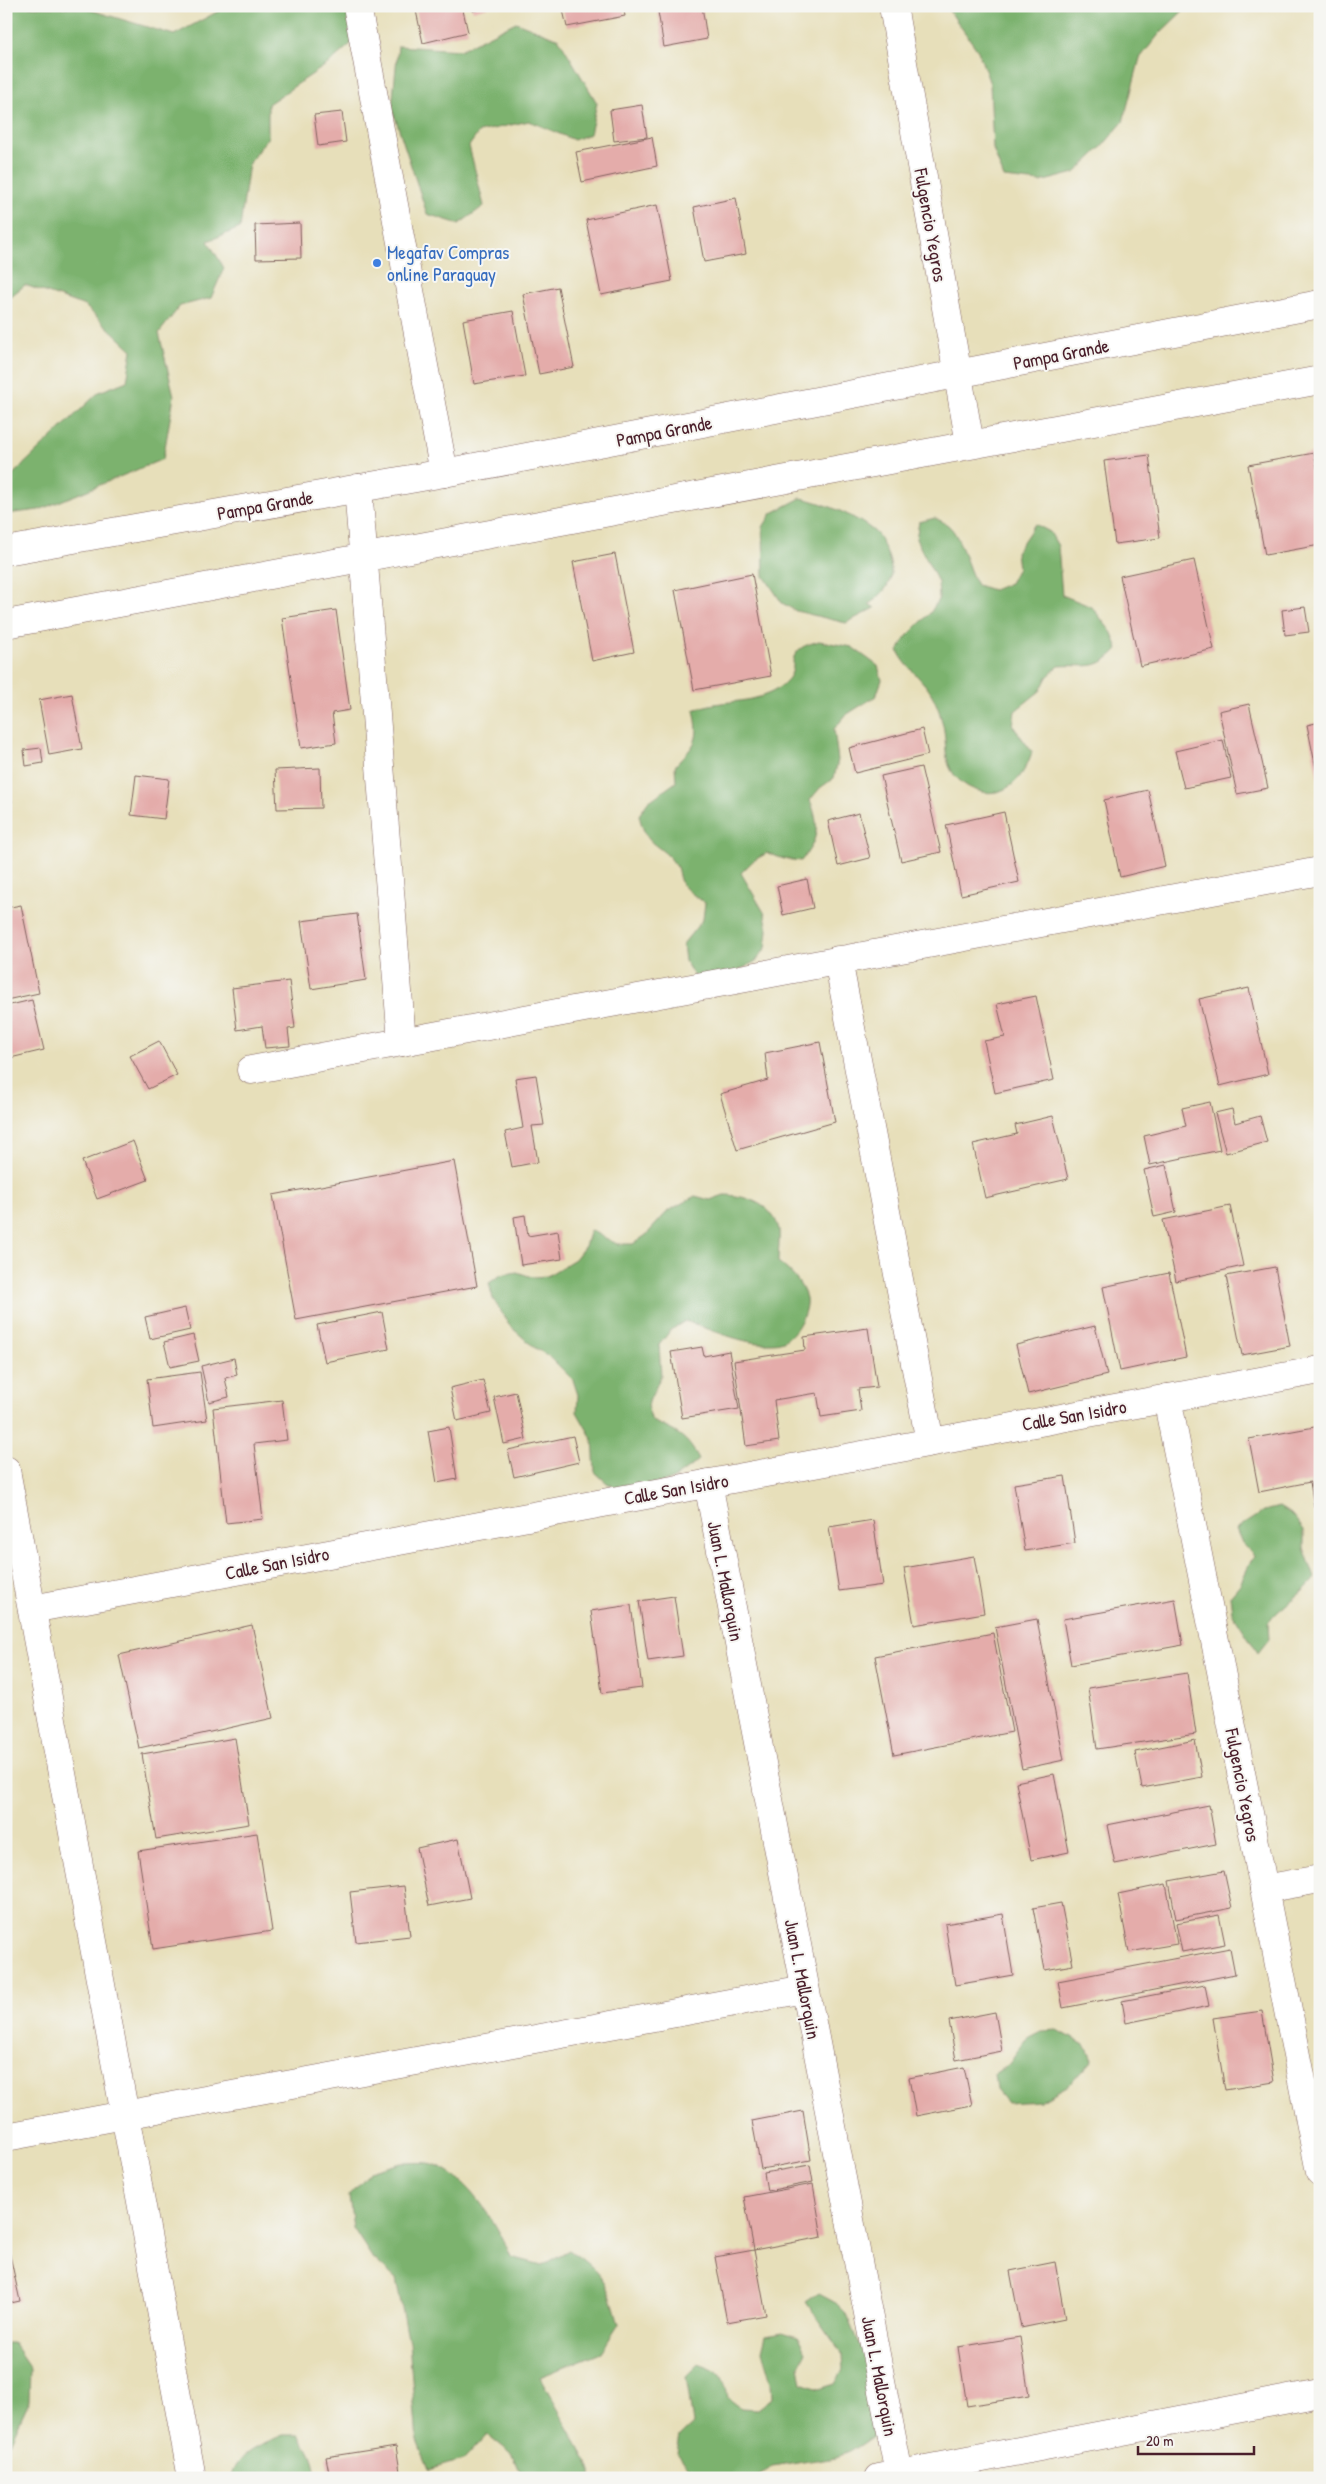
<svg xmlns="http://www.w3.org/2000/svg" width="1326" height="2484" font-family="'Patrick Hand',sans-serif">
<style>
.forest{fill:#7cb26e;stroke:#63684c}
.building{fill:#e4acaa}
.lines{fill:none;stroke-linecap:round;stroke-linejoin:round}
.minor-casing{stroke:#81625d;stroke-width:29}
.minor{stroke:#fff;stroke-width:28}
.shop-dot{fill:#3f7fe0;stroke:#f6f6f2;stroke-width:2}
.labels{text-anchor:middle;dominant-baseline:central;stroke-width:4;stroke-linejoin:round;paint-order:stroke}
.street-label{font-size:19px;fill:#4a1f2b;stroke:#f6f6f2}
.shop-label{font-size:19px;fill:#366cbe;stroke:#f6f6f2;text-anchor:start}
</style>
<rect width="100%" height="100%" fill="#f6f6f2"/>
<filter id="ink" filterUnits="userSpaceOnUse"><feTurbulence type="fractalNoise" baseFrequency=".02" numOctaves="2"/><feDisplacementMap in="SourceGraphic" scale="10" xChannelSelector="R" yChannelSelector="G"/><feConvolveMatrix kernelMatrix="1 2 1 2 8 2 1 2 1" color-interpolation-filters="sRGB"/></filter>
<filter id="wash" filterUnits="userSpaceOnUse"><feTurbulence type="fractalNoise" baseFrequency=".0096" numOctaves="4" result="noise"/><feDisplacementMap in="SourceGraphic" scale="20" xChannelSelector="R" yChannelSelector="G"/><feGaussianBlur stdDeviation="1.12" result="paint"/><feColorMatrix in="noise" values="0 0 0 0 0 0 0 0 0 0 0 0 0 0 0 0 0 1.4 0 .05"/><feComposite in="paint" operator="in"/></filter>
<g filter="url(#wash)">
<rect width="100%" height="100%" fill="#e7dfba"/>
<g class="forest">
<polygon points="6,6 84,8 174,35 228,6 357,6 353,42 329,63 268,104 268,137 249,163 240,228 208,241 224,268 211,298 180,306 159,333 174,396 163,459 39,510 6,514 6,481 99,392 127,381 132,350 85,306 25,285 6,300"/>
<polygon points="946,6 1188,6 1160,33 1140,58 1123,122 1099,150 1075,173 1040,182 1004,178 993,149 990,84 978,51"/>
<polygon points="516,22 559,39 597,103 590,134 574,140 529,121 479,132 469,146 484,206 459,224 427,214 392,108 398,46 460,50"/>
<path d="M801,498C823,502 858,517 875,532C880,536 882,543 885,549C897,574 891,589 869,604L875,608L846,623L796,611L782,603L764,576L763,527L772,513Z"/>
<path d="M935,518C939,520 946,523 949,526C962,538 967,569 977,585L993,590L1010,583L1018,568L1016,552L1035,524L1050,532L1058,546L1062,595L1092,607L1112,633L1118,649C1096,672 1088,664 1059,666L1047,677L1040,691L1015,711L1013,726L1032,752C1026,770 1016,788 996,792C986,794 976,791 967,786C938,768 950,744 941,718C939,709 934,698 929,690C919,676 906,667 898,651L906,637L931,612L939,598L938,582L916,539L919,522Z"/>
<path d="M819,641L852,647L878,666L882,680L876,696L846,715L834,729L838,760L834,778L820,788L810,800C820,826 819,839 801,861L784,859L767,853L753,861L741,873L765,914L768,930L766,948L756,961L727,977L694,976L685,961L683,944L703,919L705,903C697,897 686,891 681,882C678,876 679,869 675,864C657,840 647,850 639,815L648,802L676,782L675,766C695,744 701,742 694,710C718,699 745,705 770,693C777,690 790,680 792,672C794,668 792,661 794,657C798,646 810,644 819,641Z"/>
<path d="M724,1195C746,1195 774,1205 779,1230C780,1240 778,1252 778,1262C790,1271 802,1283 806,1298C808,1312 796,1335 783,1341C779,1343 772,1343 768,1343C744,1345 708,1328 685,1321L671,1330L659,1345L661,1376L647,1406L652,1421C676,1432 687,1435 699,1460L672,1480L622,1491L607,1483L595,1472L593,1440L577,1412L578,1395L573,1380L550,1357L535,1348L511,1327L493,1299L489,1283L501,1275L517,1272L532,1277L547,1276L575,1259L585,1246L590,1230L617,1244H633L646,1235L668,1211L695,1196L710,1200Z"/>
<path d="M1279,1507L1292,1515L1304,1530V1548L1315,1578C1301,1597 1282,1604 1268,1623L1269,1639L1258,1653L1232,1612L1230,1596L1240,1584L1254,1555L1242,1543L1236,1529L1264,1511Z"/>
<polygon points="1058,2030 1086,2046 1092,2060 1069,2085 1040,2101 1007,2103 996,2090 994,2074 1009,2064 1027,2038 1041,2031"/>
<path d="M401,2163C411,2163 427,2161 436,2165C470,2178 498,2225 511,2257L542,2265L569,2250C604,2274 608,2284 619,2324L601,2352L540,2377L588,2463L593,2478H523L513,2455L487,2434L463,2460L429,2470L417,2441L409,2342L396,2279L371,2256L353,2228L349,2196L370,2172Z"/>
<path d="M819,2293L834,2301L847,2314L873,2376L879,2433L850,2452L836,2457L772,2467L754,2478H697L677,2452L680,2436L693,2424L686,2376L698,2364C720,2371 724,2375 728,2398L741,2408L758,2409L772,2398L771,2382L762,2351L766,2335L783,2332L798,2337L806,2352L799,2366L802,2383L819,2389L835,2384L843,2370L842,2354L806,2302Z"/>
<polygon points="6,2343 13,2343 30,2368 29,2401 6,2452"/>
<path d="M283,2435H299C309,2449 315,2461 316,2478H231C238,2451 260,2445 283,2435Z"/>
</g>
<g id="blocks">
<g class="building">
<polygon points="415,6 462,6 468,32 423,43"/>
<polygon points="471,6 488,6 488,7 473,11"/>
<polygon points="562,6 623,6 625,16 567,27"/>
<polygon points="657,6 702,6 707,39 664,47"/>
<polygon points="642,105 647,137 614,141 610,110"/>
<polygon points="342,112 346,142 318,146 314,115"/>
<polygon points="652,137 657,166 582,182 576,152"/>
<polygon points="736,198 746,254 704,262 694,207"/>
<polygon points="657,205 672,281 601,295 586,220"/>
<polygon points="300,223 301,258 256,259 255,225"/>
<polygon points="558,287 574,367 539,374 523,294"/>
<polygon points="513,311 525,376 474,384 463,320"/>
<polygon points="1314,453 1320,482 1320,545 1265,555 1248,465"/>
<polygon points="1149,455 1160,538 1115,544 1104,461"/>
<polygon points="615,554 634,652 592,661 573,562"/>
<polygon points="1194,560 1214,649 1140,666 1120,576"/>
<polygon points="752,574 771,676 694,690 675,590"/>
<polygon points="1305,607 1309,632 1285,635 1282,610"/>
<polygon points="336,610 350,710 332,713 336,743 301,748 282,618"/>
<polygon points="72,694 82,749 49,755 39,700"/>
<polygon points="1249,704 1268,788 1237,794 1219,711"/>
<polygon points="1320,722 1320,783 1319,783 1307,725"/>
<polygon points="922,729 928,755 855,773 849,748"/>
<polygon points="1223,740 1231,778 1184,788 1175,751"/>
<polygon points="41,748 43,763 26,766 24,750"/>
<polygon points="921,767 941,852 901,861 881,776"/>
<polygon points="320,768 321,808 277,809 275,770"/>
<polygon points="6,775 12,802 6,804"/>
<polygon points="136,775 169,779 164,819 131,815"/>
<polygon points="1148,790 1165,866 1120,877 1104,800"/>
<polygon points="1004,812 1019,882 961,895 946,825"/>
<polygon points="859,813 870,858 838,866 828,821"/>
<polygon points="807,879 813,908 783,915 777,886"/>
<polygon points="21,905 39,993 6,1000 6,908"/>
<polygon points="357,914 366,980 311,989 301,921"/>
<polygon points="289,981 295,1028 288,1029 290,1046 265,1048 262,1026 237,1030 232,988"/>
<polygon points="1249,988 1268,1074 1220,1086 1199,999"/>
<polygon points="1036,996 1054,1080 995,1093 984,1041 1005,1037 997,1004"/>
<polygon points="32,1000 44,1050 6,1059 6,1006"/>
<polygon points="159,1041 177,1075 148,1089 130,1056"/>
<polygon points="820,1042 835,1122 737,1150 720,1094 768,1080 765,1053"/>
<polygon points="536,1075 544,1125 532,1126 538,1162 512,1167 505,1132 523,1128 515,1078"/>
<polygon points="1210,1102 1220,1150 1150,1165 1144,1136 1186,1126 1182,1108"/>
<polygon points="1232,1109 1235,1123 1260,1116 1267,1142 1226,1153 1215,1113"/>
<polygon points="1053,1116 1068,1179 985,1198 973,1144 1017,1134 1015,1125"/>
<polygon points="133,1141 148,1180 97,1199 82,1161"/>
<polygon points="454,1161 477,1286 296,1320 273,1195"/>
<polygon points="1166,1165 1176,1212 1154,1217 1144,1170"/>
<polygon points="1230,1206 1243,1266 1176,1281 1163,1220"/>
<polygon points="525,1215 528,1236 558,1231 562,1259 521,1265 514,1217"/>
<polygon points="1275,1267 1290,1346 1242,1355 1226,1276"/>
<polygon points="1169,1273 1186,1357 1120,1371 1103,1287"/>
<polygon points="185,1308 190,1330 150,1339 145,1317"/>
<polygon points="382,1312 389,1349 325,1362 317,1325"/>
<polygon points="1095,1326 1107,1375 1028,1394 1016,1345"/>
<polygon points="868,1328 877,1387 858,1389 861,1411 821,1417 817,1393 774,1400 779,1441 746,1446 734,1361 805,1350 804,1337"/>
<polygon points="193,1335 199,1361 170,1367 164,1342"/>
<polygon points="702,1347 704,1356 729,1351 739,1409 682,1418 671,1352"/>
<polygon points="234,1358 237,1375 225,1378 229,1397 209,1402 201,1366"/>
<polygon points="200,1372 207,1420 153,1428 147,1379"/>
<polygon points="483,1380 491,1413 457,1421 450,1388"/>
<polygon points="516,1392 526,1439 504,1444 494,1397"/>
<polygon points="282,1400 287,1440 254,1444 263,1519 226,1523 213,1408"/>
<polygon points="1320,1426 1320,1506 1314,1507 1310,1482 1259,1492 1249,1439"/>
<polygon points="449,1427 457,1479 437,1483 428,1431"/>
<polygon points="573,1436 579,1462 514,1477 508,1450"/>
<polygon points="1065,1476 1075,1543 1025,1551 1014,1484"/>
<polygon points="873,1520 883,1585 839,1591 829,1527"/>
<polygon points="974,1556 984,1613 914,1625 904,1568"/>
<polygon points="674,1596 683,1656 648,1661 639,1601"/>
<polygon points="1175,1599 1183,1645 1071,1665 1063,1619"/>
<polygon points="631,1605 642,1688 602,1693 591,1611"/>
<polygon points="1037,1619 1064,1760 1022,1769 995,1627"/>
<polygon points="252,1625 273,1718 139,1748 119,1655"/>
<polygon points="993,1633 1012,1732 894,1755 875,1656"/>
<polygon points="1187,1673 1196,1734 1097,1749 1088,1688"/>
<polygon points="235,1738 249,1824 156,1839 142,1754"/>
<polygon points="1195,1740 1202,1777 1142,1788 1135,1752"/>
<polygon points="1054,1774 1069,1852 1031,1860 1016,1782"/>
<polygon points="1209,1805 1216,1844 1115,1864 1107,1825"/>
<polygon points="257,1833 272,1931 153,1949 138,1851"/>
<polygon points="458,1839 470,1898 429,1906 417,1848"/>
<polygon points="1224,1871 1232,1908 1176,1919 1169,1881"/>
<polygon points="1166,1884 1177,1944 1129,1952 1118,1894"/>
<polygon points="404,1886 410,1936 356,1942 350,1892"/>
<polygon points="1061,1903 1073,1965 1045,1970 1033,1908"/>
<polygon points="1003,1914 1013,1975 955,1985 945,1924"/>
<polygon points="1219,1915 1225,1944 1182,1952 1176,1923"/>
<polygon points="1230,1948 1235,1974 1063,2008 1058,1981"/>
<polygon points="1205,1985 1209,2006 1126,2023 1122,2001"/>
<polygon points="1262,2011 1274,2082 1225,2090 1213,2018"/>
<polygon points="995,2012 1002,2051 956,2060 949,2021"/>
<polygon points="964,2067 972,2105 916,2116 909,2078"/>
<polygon points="803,2111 811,2160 761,2169 752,2121"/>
<polygon points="810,2165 813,2182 767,2191 764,2173"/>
<polygon points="813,2184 822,2237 754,2250 766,2315 727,2322 715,2257 754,2250 744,2197"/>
<polygon points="6,2237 20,2301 6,2304"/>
<polygon points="1055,2262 1065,2319 1021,2328 1010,2271"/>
<polygon points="1020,2337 1029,2396 967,2406 958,2347"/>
<polygon points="396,2446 401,2478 330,2478 326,2457"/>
</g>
</g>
</g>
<g filter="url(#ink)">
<use href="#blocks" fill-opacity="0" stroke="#81625d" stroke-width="1"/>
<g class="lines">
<g class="minor-casing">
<g id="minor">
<polyline points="357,6 444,473"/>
<polyline points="893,6 970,444"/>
<polyline points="358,488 402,1042"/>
<polyline points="6,551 444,473 1320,304"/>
<polyline points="6,624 1320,380"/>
<polyline points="838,960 930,1442"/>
<polyline points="251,1070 1320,871"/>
<polyline points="1167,1398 1320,2172"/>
<polyline points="6,1470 192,2478"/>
<polyline points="708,1483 899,2474"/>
<polyline points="32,1609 1320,1370"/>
<polyline points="1264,1889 1320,1879"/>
<polyline points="6,2137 805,1989"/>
<polyline points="879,2478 1320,2393"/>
</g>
</g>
<use href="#minor" class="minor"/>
</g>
</g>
<circle class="shop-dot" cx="377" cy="263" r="5"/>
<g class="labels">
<g class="street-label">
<text transform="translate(931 225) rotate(80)">Fulgencio Yegros</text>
<text transform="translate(1061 354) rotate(-11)">Pampa Grande</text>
<text transform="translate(664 431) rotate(-11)">Pampa Grande</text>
<text transform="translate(265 505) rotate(-10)">Pampa Grande</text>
<text transform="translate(1074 1415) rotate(-10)">Calle San Isidro</text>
<text transform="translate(676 1489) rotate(-10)">Calle San Isidro</text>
<text transform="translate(277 1563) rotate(-11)">Calle San Isidro</text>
<text transform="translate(726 1581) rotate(79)">Juan L. Mallorquin</text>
<text transform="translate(1243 1785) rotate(79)">Fulgencio Yegros</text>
<text transform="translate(803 1979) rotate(79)">Juan L. Mallorquin</text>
<text transform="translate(880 2376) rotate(79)">Juan L. Mallorquin</text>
</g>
<g class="shop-label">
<text x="387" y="252">Megafav Compras<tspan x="387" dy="22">online Paraguay</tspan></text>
</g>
</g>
<rect width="1326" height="2484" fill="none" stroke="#f6f6f2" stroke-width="25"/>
<path d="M1138 2446v8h116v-8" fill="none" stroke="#4a1f2b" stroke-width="2.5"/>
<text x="1146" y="2446" font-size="15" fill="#4a1f2b" stroke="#f6f6f2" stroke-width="4" paint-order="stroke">20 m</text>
</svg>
